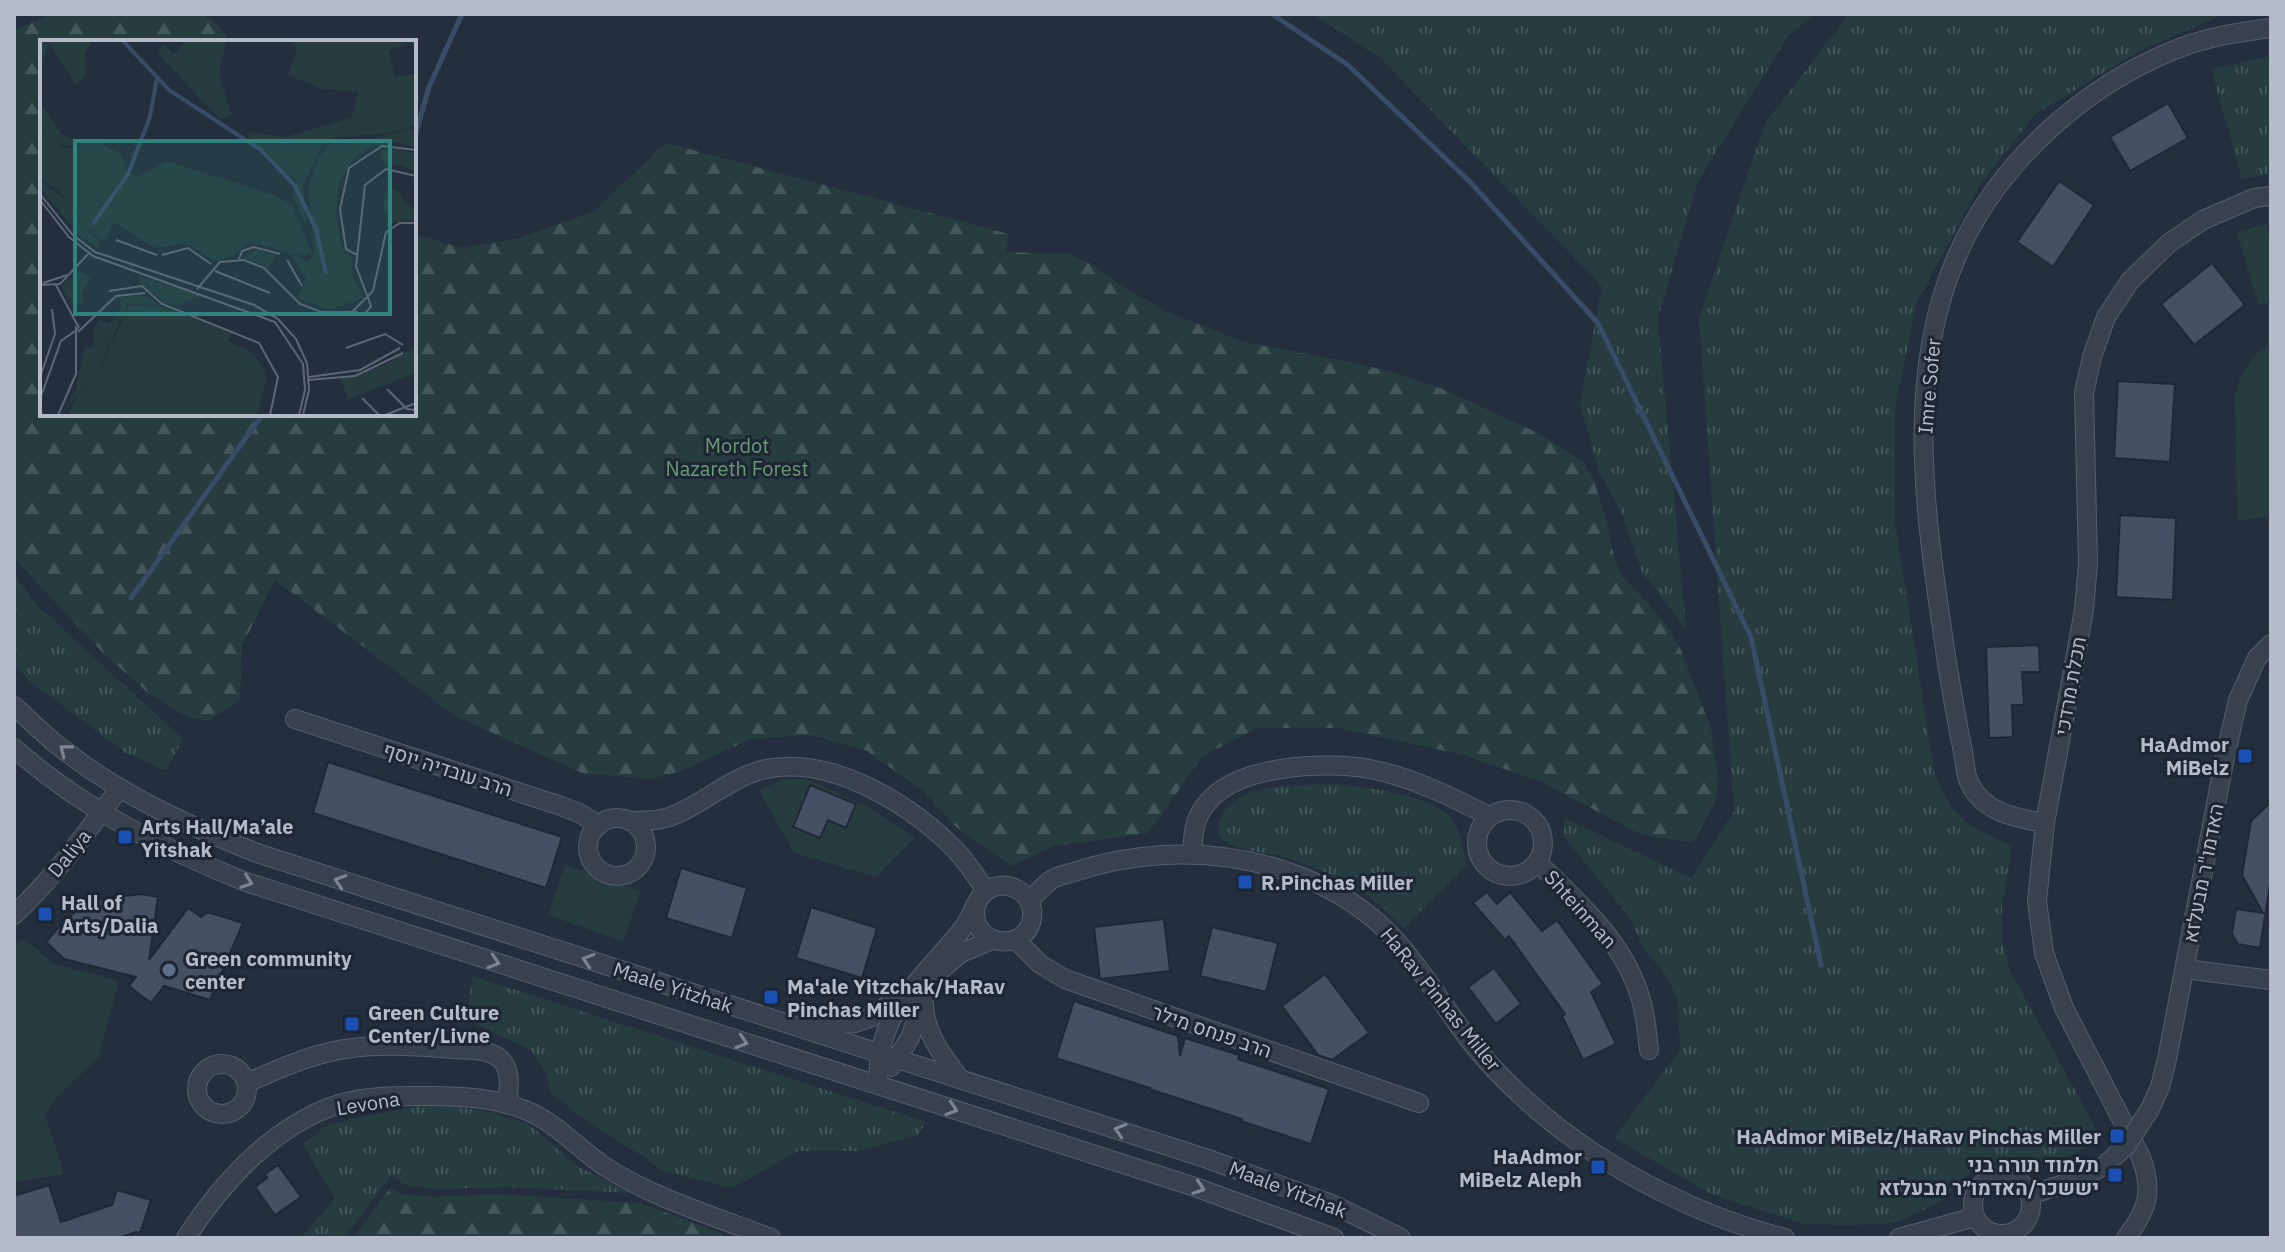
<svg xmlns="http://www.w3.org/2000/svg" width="2285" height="1252" font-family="'IBM Plex Sans',Heebo,sans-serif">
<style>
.grass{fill:url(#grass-tufts)}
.forest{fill:url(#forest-firs)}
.green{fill:#263c3f}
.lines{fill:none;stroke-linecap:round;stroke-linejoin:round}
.stream{stroke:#394c67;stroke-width:5}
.building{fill:#455162;stroke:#1f2835;stroke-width:2}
.minor-casing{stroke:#565f6c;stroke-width:20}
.minor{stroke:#38414e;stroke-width:18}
.minor-bridge-casing{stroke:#565f6c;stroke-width:20;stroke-linecap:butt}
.minor-bridge{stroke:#38414e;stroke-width:18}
.oneway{stroke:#7c8592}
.transit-dot{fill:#1a4fb4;stroke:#1d2633;stroke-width:3}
.service-dot{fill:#5c6f8a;stroke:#1d2633;stroke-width:3}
.labels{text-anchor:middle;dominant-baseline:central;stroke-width:6;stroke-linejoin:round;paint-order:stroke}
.street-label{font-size:20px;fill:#b4bcc9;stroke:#1d2633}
.park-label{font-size:20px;fill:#6b9a76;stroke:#1d2633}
.poi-label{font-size:20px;font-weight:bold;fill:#b4bcc9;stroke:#1d2633;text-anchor:start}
.inset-river{fill:none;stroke:#394c67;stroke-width:4}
.inset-road{fill:none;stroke:#5e6776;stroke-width:2}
.view{fill:#308480;fill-opacity:0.15;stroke:#308480;stroke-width:4}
.inset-edge{fill:none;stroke:#b4bcc9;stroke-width:4}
</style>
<defs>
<pattern id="grass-tufts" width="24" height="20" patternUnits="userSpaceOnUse" patternTransform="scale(2)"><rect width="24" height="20" fill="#263c3f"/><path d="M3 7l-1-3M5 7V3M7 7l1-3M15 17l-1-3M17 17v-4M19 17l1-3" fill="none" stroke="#435659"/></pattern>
<pattern id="forest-firs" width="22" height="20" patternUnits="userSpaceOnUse" patternTransform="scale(2)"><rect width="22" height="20" fill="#263c3f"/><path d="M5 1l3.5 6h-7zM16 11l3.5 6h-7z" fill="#435659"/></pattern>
</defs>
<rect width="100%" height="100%" fill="#242f3e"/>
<g class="grass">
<polygon points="1313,14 1815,14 1789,35 1697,183 1658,319 1686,629 1642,572 1622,514 1600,474 1580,404 1602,286 1381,59"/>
<polygon points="1849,14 2224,14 2139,51 2034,115 1980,185 1916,304 1895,409 1895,523 1935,776 1951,807 1971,826 2012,846 2002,907 2002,943 2010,970 2099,1135 2087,1146 2062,1161 1998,1162 1977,1165 1939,1202 1896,1223 1850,1225 1803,1224 1711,1194 1614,1138 1680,1050 1678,1000 1666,975 1644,949 1630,918 1564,837 1564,818 1691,878 1734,811 1699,318 1765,123"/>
<polygon points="2271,56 2271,173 2242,179 2211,69"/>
<polygon points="14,574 35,603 183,739 166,771 126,753 27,679 14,663"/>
<path d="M1327,784C1357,786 1424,793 1447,814C1461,827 1462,848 1467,865L1404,928C1392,917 1380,904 1366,895C1342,878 1315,867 1287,858C1267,851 1230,852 1218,835C1218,782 1289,786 1327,784Z"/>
<polygon points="472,976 926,1122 918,1135 858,1151 798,1151 732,1188 663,1171 644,1157 588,1122 551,1093 546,1073 531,1050 467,1020"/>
<polygon points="435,1103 495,1113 530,1125 576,1165 629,1193 506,1187 439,1189 405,1185 391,1175 344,1238 300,1238 335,1199 303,1145 323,1127 355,1118"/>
</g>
<g class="forest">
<polygon points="52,14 200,14 211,19 232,42 42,42 42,414 414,414 414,234 462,248 516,239 593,212 666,143 1009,234 1006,252 1069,254 1095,266 1125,288 1167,312 1244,342 1345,361 1396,373 1440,388 1538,433 1583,461 1593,478 1608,525 1614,557 1620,573 1666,624 1680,648 1711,728 1718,782 1715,802 1693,843 1642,835 1540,781 1460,754 1338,728 1257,728 1203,756 1148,833 1054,846 1011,866 955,826 924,792 867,751 811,735 751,739 681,771 651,779 582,773 455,716 275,580 242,646 240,699 208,721 189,718 148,693 102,652 14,558 14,30"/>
<polygon points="391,1187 402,1194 432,1197 496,1194 640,1203 734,1238 353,1238"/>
</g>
<g class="green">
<polygon points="2266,224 2271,243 2271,302 2258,305 2237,232"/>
<path d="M2271,342V516L2237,521L2235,394C2241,372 2251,355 2271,342Z"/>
<polygon points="807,779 866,806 915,838 876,877 794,853 759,790 783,780"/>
<polygon points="565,865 641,891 623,941 548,915"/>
<polygon points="24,938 53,964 119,981 98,1058 57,1097 45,1115 64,1174 14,1182 14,946"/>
</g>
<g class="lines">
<g class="stream">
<polyline points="1272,14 1348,65 1471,183 1598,323 1751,637 1821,965"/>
<polyline points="414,140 429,87 462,14"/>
<polyline points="131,598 263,414"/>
</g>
</g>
<g class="building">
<polygon points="2168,103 2188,138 2130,171 2110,137"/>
<polygon points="2059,181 2094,205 2053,267 2017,242"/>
<polygon points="2212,263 2245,305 2194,345 2161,304"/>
<polygon points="2118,381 2175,384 2170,462 2114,458"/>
<polygon points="2120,515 2176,518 2173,600 2116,597"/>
<polygon points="2039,645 2040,672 2022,672 2024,705 2012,705 2013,737 1989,738 1986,647"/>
<polygon points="328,762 562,837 546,888 313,813"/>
<polygon points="810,785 856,804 846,828 828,820 820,838 793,827"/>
<polygon points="2271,802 2271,878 2260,948 2238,944 2232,934 2236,909 2263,913 2242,875 2251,821"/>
<polygon points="681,868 747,888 732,938 666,918"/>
<polygon points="1487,892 1497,904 1510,892 1542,931 1557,920 1603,984 1591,992 1616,1044 1583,1060 1562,1016 1565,1014 1509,936 1505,940 1473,903"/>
<polygon points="141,894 158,897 149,960 188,908 201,917 207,913 211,913 243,923 210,1000 164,986 151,1003 129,986 136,977 64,959 46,942 64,921 78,910 100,899"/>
<polygon points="811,907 877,928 862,978 796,958"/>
<polygon points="1164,919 1170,971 1100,979 1094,927"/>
<polygon points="1212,927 1278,943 1266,992 1200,976"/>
<polygon points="1494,968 1521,1004 1496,1024 1468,987"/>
<polygon points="1325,974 1369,1033 1332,1060 1318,1055 1282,1006"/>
<polygon points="1074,1001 1178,1036 1180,1056 1185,1038 1239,1055 1238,1059 1329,1089 1311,1144 1241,1121 1242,1119 1149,1089 1150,1088 1056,1058"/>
<polygon points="278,1165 301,1197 275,1215 255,1187 267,1178 265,1174"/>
<polygon points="49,1185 61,1222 112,1205 117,1190 151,1200 140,1233 136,1232 118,1238 14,1238 14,1196"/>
</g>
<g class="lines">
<g class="minor-casing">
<g id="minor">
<path d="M14,706C31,721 47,738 65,751C123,796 189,826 257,853L1205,1158L1334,1205L1401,1238"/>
<polyline points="295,719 561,806 579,813 599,825"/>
<path d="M14,748C84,810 160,847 246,882L1195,1187L1334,1238"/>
<circle cx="1510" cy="843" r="33"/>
<circle cx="617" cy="847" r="29"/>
<path d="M630,821C642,821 654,821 666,818C699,808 729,777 766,769C834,755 918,808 961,856C970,867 978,880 987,891"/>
<path d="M2045,823C2016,818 1983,813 1969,782C1965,774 1965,762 1963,752C1957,723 1952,693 1947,663C1928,531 1901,384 1957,256C1997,164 2083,86 2177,49C2207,37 2239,32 2271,28"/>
<path d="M1192,854C1193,835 1194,818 1207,803C1237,765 1325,761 1370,769C1411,777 1452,797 1489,816"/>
<path d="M1537,862C1578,902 1625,942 1641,1000C1646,1016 1647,1033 1649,1050"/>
<path d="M1029,901C1036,894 1043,886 1051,880C1057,876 1066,874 1074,872C1103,862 1132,857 1163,855C1247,850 1342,878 1399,944C1424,973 1444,1006 1467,1037C1488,1065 1516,1092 1543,1115C1610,1171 1700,1217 1785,1238"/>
<path d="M14,915C54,878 86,832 120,788"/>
<polyline points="1016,940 1040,964 1065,979 1419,1103"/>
<polyline points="2185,969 2271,980"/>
<path d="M924,1004C925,1035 943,1056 960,1079"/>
<polyline points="809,1026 855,1023 872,1017 902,994"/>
<circle cx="222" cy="1089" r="25"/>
<polyline points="891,1067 910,1038 928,986 936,974 961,953 992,940"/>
<path d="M247,1083C278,1069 312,1054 345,1049C388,1042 432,1048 475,1050C509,1053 512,1073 507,1103"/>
<path d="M878,1085C878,1075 879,1064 880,1054C889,1001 933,967 964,927C971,917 974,904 982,895C1001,874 1036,891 1032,918C1026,955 968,946 976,906"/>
<polyline points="2150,1109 2160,1087 2167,1059 2226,752 2238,700 2257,658 2271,644"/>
<circle cx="2002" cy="1205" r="29"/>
<polyline points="2030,1195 2073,1181 2104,1166"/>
<path d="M186,1238C222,1182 274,1125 339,1104C368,1095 400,1096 430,1096C462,1096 495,1098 525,1110C556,1122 577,1148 604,1166C650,1197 719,1218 771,1238"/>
<polyline points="1899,1238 1975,1217"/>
<path d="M2126,1238C2148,1209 2154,1190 2140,1155L2064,1008L2044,953L2037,901L2045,823L2084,610L2088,563L2084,393L2092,357L2106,317L2130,281L2169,243L2203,220L2254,198L2271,196"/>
</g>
</g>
<use href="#minor" class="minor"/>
<g class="minor-bridge-casing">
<polyline id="minor-bridge" points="2104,1166 2126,1146 2150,1109"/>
</g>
<use href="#minor-bridge" class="minor-bridge"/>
</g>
<defs><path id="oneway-chevron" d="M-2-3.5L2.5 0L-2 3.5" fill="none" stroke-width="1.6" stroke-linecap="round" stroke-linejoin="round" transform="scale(2)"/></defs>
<g class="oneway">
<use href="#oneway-chevron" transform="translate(65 750) rotate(-142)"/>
<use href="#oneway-chevron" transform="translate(340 881) rotate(-162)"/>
<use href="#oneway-chevron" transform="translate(247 882) rotate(20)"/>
<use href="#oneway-chevron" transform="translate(588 960) rotate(-162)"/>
<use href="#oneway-chevron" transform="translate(494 962) rotate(18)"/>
<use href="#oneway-chevron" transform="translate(742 1042) rotate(18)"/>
<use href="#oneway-chevron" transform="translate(952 1109) rotate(18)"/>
<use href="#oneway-chevron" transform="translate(1120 1130) rotate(-162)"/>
<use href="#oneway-chevron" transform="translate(1199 1188) rotate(19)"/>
</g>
<g class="transit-dot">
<rect x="2237" y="748" width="16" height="16" rx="4"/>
<rect x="117" y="829" width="16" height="16" rx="4"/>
<rect x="1237" y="874" width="16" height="16" rx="4"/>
<rect x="37" y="906" width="16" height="16" rx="4"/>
<rect x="763" y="989" width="16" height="16" rx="4"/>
<rect x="344" y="1016" width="16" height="16" rx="4"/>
<rect x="2109" y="1128" width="16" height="16" rx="4"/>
<rect x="1590" y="1159" width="16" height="16" rx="4"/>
<rect x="2107" y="1167" width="16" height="16" rx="4"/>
</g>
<circle class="service-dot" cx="169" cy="970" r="8"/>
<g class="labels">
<g class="street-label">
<text transform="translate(1929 386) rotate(-85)">Imre Sofer</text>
<text transform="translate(2070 686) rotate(-80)">תכלת מרדכי</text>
<text transform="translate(448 769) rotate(18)">הרב עובדיה יוסף</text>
<text transform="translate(69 853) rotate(-51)">Daliya</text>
<text transform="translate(2203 873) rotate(-79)">האדמו"ר מבעלזא</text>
<text transform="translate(1581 909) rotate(48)">Shteinman</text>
<text transform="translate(673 987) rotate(18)">Maale Yitzhak</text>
<text transform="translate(1441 999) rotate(51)">HaRav Pinhas Miller</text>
<text transform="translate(1212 1031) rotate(19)">הרב פנחס מילר</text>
<text transform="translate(368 1103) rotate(-9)">Levona</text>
<text transform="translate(1288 1189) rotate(21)">Maale Yitzhak</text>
</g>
<g class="park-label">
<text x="737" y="445">Mordot<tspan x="737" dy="23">Nazareth Forest</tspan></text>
</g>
<g class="poi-label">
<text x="2229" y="744" text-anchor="end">HaAdmor<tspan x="2229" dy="23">MiBelz</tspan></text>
<text x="141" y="826">Arts Hall/Ma’ale<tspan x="141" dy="23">Yitshak</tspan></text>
<text x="1261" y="882">R.Pinchas Miller</text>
<text x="61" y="902">Hall of<tspan x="61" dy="23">Arts/Dalia</tspan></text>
<text x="185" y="958">Green community<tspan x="185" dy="23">center</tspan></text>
<text x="787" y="986">Ma'ale Yitzchak/HaRav<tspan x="787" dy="23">Pinchas Miller</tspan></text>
<text x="368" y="1012">Green Culture<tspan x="368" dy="23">Center/Livne</tspan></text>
<text x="2101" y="1136" text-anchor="end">HaAdmor MiBelz/HaRav Pinchas Miller</text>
<text x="1582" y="1156" text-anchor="end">HaAdmor<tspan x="1582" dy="23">MiBelz Aleph</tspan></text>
<text x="2099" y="1164" text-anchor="end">תלמוד תורה בני<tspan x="2099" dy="23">יששכר/האדמו״ר מבעלזא</tspan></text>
</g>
</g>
<g transform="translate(40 40)">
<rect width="376" height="376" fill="#242f3e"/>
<path d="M0,1H52L45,14L47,35L36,45L9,3L0,29ZM146,1H186L179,33L191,74L181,80L118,14L124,3L134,14ZM251,1H376L349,11L355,37L376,34V85L350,93L292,98L281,106L263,145L267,188L253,157L256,141L208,98L209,92L246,97L312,77L318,52L283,49L248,35L257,9ZM0,62L21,94L40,102L29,106L8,100L0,89ZM366,89L376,90V107L355,102L330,108L315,117L299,143L296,174L302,208L312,218V235L324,258L290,270L257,258L266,239L251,214L268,222L274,213L269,145L278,118L291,102L324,101ZM351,108L376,113V132L361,125L344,126L340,111ZM0,140L21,156L60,203L58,208L39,195L0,148ZM218,209L236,216L228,229L203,217ZM100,236L162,256L136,265L126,263L99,242ZM103,255L122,266L88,264L62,322L63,335L38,353L23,375L36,349L44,307H54V287L60,280L69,284L81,267L79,257ZM376,306V333L309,359L300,339L347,324Z" fill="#263c3f"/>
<path d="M0,93L28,109L54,99L82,115L87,132L98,136L127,121L233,155L253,165L271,212L261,216L208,202L193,216L174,221L147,203L115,208L73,182L68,198L61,200L37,178L20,152L0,138ZM89,265L123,267L191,292L188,301L210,311L224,328L227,339L217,375H28L38,354L63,334V322Z" fill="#263c3f"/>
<path d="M355,148L376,173V179L352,183L348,173H343L344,154ZM38,231L51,237L41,255L44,263L30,266L22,246Z" fill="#263c3f"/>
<path class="inset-river" d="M83,1L129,50L221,110L255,146L276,189L286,234M53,184L88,134L110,77L117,38"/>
<path class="inset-road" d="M0,154L32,194L55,212L214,265L238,279L256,299L267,323L269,350L263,375M0,160L29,197L53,216L235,282L263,324L265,350L259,375M76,200L117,215M122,215L148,208L171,224M317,215L306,209L300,169L309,128L342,106L376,110M199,219L202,211L214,207L240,214M247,220L262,246M175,231L230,253M3,243L27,235M0,245L20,244L50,212M16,245L39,288M157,249L180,222L204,220L224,228L260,264L281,272H312L333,251L346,192L360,183H376M69,251L102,246L122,264L219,303L238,337L230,375M313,271L324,275L331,266L316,226L325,145L346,129L376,136M40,290L76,256L105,253M306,308L345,294L363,305M0,337L15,294L12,269M269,337L320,330L360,308M268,340L315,336L363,313M347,349L367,369L376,370M322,358L339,375M0,359L21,301L35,291M18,375L36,334V288L40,292M345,375L376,363"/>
<path class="view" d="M35,101H350V274H35Z"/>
<rect width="376" height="376" class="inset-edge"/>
</g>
<rect width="2285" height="1252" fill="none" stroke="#b4bcc9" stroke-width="32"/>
</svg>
